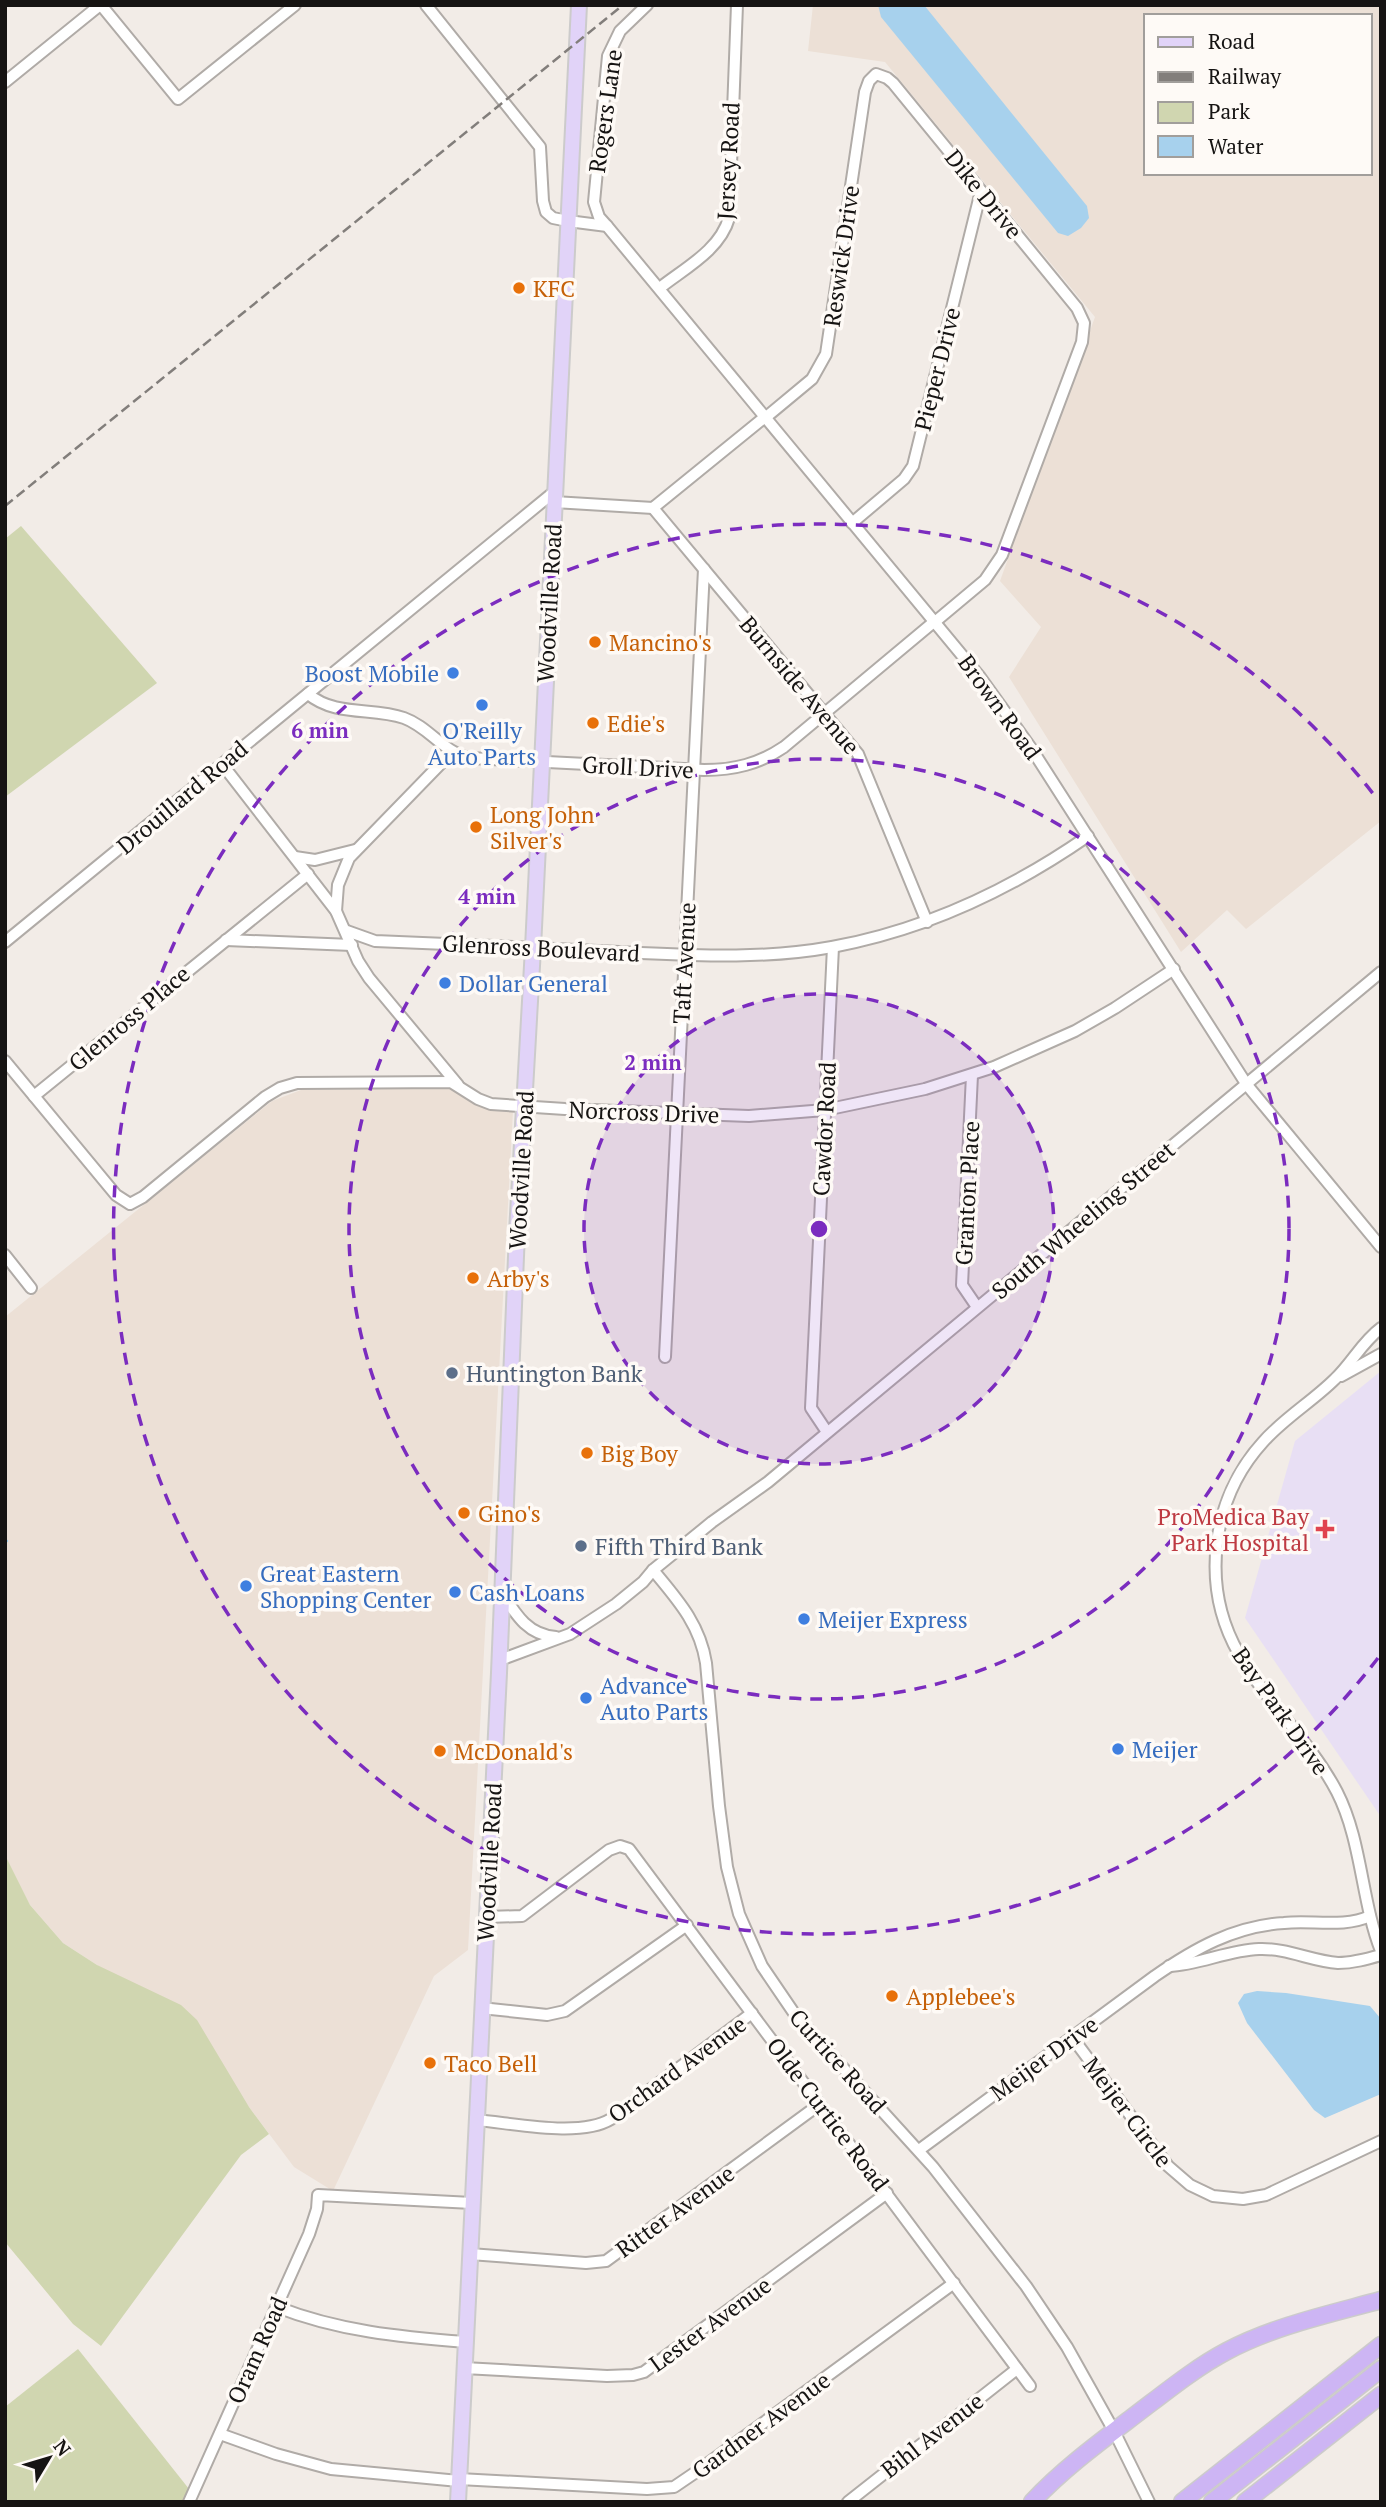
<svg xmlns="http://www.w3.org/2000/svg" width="1386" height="2507" font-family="'PT Serif',serif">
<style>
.built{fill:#ece0d6;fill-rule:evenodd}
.medical{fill:#e8dff4}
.green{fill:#d0d6b0}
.water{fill:#a7d1ed}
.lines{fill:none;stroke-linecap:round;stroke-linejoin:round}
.stream{stroke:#a7d1ed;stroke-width:2.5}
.minor-casing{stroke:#b0aba7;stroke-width:14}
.major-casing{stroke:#cccbcb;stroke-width:18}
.highway-casing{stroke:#cccbcb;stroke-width:19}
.minor{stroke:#fff;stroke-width:10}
.major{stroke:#e1d3f8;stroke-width:14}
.highway{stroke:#cdb5f4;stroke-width:16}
.rail{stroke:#827e7b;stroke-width:2.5;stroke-dasharray:10 5;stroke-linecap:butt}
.ring{fill:none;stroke:#7b2cbf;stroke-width:3.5;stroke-dasharray:12 9}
.food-dot{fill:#e8710a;stroke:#fefaf6;stroke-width:2.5}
.shop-dot{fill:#3f7fe0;stroke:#fefaf6;stroke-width:2.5}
.service-dot{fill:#5c6f8a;stroke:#fefaf6;stroke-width:2.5}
.health-dot{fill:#e0444e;stroke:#fefaf6;stroke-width:2.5}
.labels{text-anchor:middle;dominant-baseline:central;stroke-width:7;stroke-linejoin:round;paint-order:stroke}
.street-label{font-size:23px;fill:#161413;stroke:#fefaf6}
.food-label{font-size:23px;fill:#c56008;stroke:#fefaf6;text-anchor:start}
.shop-label{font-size:23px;fill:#366cbe;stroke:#fefaf6;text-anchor:start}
.service-label{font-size:23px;fill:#4e5e75;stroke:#fefaf6;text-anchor:start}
.health-label{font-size:23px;fill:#be3a42;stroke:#fefaf6;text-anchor:end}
.centre{fill:#7b2cbf;stroke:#fefaf6;stroke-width:3.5}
.ring-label{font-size:21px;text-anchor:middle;font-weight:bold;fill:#7b2cbf;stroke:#fefaf6;stroke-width:7;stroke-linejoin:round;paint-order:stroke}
</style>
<rect width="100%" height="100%" fill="#f2ece7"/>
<g class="built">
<path d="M813,5H1381V821L1246,929L1227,910L1181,952L1009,677L1041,627L1000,581L1095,317L885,62L808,51ZM1146,16H1370V173H1146Z"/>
<polygon points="450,1088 513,1111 468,1950 434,1976 333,2191 294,2167 249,2107 97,1965 63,1943 30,1905 8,1864 5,1855 5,1317 272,1101 301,1090"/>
</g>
<polygon class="medical" points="1381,1371 1381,1817 1245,1618 1295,1441"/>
<g class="green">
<polygon points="21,526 157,683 5,797 5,539"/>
<polygon points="5,1855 30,1905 63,1943 97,1965 181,2005 197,2020 249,2107 269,2134 241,2155 101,2346 73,2324 5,2242"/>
<polygon points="78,2349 193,2494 189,2502 5,2502 5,2407"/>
</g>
<g class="water">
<polygon points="878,5 924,5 1087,206 1089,218 1081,228 1068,236 1058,233 881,17"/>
<polygon points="1257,1991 1286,1993 1370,2006 1381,2019 1381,2094 1325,2118 1314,2110 1247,2023 1238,2003 1244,1994"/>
</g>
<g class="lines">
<polyline class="stream" points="5,1541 7,1541"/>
<g class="minor-casing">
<g id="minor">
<polyline points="101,5 178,99 295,5"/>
<polyline points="426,5 540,147 543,201 546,212 553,218 568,221 607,226 980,677 1031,748 1247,1085 1381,1247"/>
<polyline points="5,82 100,5"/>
<polyline points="607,226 599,217 594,202 608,56 620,31 647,5"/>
<path d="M661,287C685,268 720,250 729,218L737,5"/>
<polyline points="765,418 812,379 826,354 865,92 869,81 876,74 887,78 893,83 1077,308 1084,323 1082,342 1002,555 985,580 936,621"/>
<polyline points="554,502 653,508 765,417"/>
<polyline points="653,508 858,754 927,922"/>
<polyline points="852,523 904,479 913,466 981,191"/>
<path d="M308,694C336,717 372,707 404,718C429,727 443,752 469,758L704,770C734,770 759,764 784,747L935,621"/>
<polyline points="222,764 336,911 358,961 369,978 458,1085"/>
<polyline points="295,857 315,860 355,850"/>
<polyline points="336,911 338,885 349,858 452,752"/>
<path d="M347,931L375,941C456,944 538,948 619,952C690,955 761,960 832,947C925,930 1010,890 1088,836"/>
<polyline points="226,940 352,945"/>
<polyline points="5,942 554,492"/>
<polyline points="5,1061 116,1195 130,1204 143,1197 265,1097 280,1088 297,1083 451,1082 478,1099 491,1104 565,1109 749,1116 825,1110 925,1089 994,1067 1075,1031 1115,1008 1174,969"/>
<polyline points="972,1075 962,1285 977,1307"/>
<polyline points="34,1096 308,874"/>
<polyline points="5,1255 31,1288"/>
<path d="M1381,1328C1362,1342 1352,1363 1335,1379C1313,1401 1284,1418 1263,1442C1211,1499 1200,1586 1239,1654C1267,1703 1311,1742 1337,1792C1362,1841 1361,1900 1381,1951"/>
<polyline points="665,1357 704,569"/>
<polyline points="1341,1376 1381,1354"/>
<polyline points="827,1432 811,1408 833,947"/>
<path d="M653,1570C677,1599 700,1624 706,1663L719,1806L727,1867L739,1914L762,1966L796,2016L933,2167L1026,2286L1067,2347L1114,2431L1149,2502"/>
<path d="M502,1593C516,1615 528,1635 556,1637"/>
<polyline points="500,1660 570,1634 616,1604 643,1582 653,1570 712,1522 768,1482 1381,972"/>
<polyline points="486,1917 522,1916 609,1850 620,1846 629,1849 1030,2386"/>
<path d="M1169,1966C1199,1965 1228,1950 1259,1949C1287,1948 1311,1961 1338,1963C1353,1963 1367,1959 1381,1955"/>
<polyline points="481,2008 547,2015 565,2011 687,1925"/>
<polyline points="1072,2037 1168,2166 1190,2185 1213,2196 1243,2199 1266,2195 1381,2141"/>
<path d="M476,2120C513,2123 580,2138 611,2119L752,2013"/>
<path d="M919,2150L1155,1976C1194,1949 1234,1926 1284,1923C1312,1920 1344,1928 1370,1916"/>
<polyline points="470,2254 586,2263 606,2261 820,2104"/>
<path d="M277,2307C338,2331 400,2337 466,2342"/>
<polyline points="464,2368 607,2376 633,2375 644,2372 887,2193"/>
<polyline points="220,2434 276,2454 331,2469 459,2481"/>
<polyline points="459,2479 647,2489 674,2487 699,2470 954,2283"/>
<polyline points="189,2502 309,2234 317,2209 318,2195 472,2203"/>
<polyline points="848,2502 1017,2369"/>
</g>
</g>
<g class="major-casing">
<polyline id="major" points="458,2502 499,1673 517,1232 533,948 579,5"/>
</g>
<g class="highway-casing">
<g id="highway">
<path d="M1032,2502C1061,2471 1097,2444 1130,2419C1162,2395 1193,2369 1227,2351C1274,2326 1330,2314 1381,2300"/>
<polyline points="1182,2502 1381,2345"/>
<polyline points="1212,2502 1381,2369"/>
<polyline points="1245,2502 1381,2395"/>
</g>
</g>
<use href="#minor" class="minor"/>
<use href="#major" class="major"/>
<use href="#highway" class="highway"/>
<polyline class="rail" points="5,506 623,5"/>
</g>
<circle cx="819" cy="1229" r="235" fill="#7b2cbf" fill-opacity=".12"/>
<g class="ring">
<circle cx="819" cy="1229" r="235"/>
<circle cx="819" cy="1229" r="470"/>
<path d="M1378 1658A705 705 0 1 1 1378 800"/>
</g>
<g class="food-dot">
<circle cx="519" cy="288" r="7"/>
<circle cx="595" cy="642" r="7"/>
<circle cx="593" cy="723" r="7"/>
<circle cx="476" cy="827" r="7"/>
<circle cx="473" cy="1278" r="7"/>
<circle cx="587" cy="1453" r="7"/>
<circle cx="464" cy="1513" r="7"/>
<circle cx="440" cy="1751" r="7"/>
<circle cx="892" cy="1996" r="7"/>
<circle cx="430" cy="2063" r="7"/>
</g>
<g class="shop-dot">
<circle cx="453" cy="673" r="7"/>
<circle cx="482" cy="705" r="7"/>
<circle cx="445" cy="983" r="7"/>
<circle cx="246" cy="1586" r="7"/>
<circle cx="455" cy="1592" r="7"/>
<circle cx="804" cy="1619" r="7"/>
<circle cx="586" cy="1698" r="7"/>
<circle cx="1118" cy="1749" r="7"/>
</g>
<g class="service-dot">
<circle cx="452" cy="1373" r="7"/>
<circle cx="581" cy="1546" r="7"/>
</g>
<path class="health-dot" d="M1321.5 1518.5h7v7h7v7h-7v7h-7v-7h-7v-7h7z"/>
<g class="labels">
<g class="street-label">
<text transform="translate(605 111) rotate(-82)">Rogers Lane</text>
<text transform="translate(728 161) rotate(-87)">Jersey Road</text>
<text transform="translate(984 194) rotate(51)">Dike Drive</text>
<text transform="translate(841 256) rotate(-82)">Reswick Drive</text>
<text transform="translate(937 369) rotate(-76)">Pieper Drive</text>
<text transform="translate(549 603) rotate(-87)">Woodville Road</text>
<text transform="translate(800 685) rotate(50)">Burnside Avenue</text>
<text transform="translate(1000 707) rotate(54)">Brown Road</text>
<text transform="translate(638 767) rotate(3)">Groll Drive</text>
<text transform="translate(182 797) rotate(-40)">Drouillard Road</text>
<text transform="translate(541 948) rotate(3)">Glenross Boulevard</text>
<text transform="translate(684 963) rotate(-87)">Taft Avenue</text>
<text transform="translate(129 1018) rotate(-40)">Glenross Place</text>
<text transform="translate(644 1112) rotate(2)">Norcross Drive</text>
<text transform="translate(824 1129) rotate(-87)">Cawdor Road</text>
<text transform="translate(521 1170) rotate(-87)">Woodville Road</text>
<text transform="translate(967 1193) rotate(-87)">Granton Place</text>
<text transform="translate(1083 1220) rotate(-40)">South Wheeling Street</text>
<text transform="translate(1281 1711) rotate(55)">Bay Park Drive</text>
<text transform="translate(489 1862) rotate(-87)">Woodville Road</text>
<text transform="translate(1044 2058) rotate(-36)">Meijer Drive</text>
<text transform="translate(838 2061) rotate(48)">Curtice Road</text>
<text transform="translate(677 2069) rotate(-36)">Orchard Avenue</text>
<text transform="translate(1128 2112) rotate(53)">Meijer Circle</text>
<text transform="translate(828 2114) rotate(53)">Olde Curtice Road</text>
<text transform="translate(675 2211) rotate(-36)">Ritter Avenue</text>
<text transform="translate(710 2324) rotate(-36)">Lester Avenue</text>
<text transform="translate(257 2350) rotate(-66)">Oram Road</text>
<text transform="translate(761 2425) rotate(-36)">Gardner Avenue</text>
<text transform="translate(932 2435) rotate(-38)">Bihl Avenue</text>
</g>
<g class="food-label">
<text x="533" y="288">KFC</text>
<text x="609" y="642">Mancino's</text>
<text x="607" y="723">Edie's</text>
<text x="490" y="814">Long John<tspan x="490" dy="26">Silver's</tspan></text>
<text x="487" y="1278">Arby's</text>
<text x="601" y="1453">Big Boy</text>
<text x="478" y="1513">Gino's</text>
<text x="454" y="1751">McDonald's</text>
<text x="906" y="1996">Applebee's</text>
<text x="444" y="2063">Taco Bell</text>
</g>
<g class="shop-label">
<text x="439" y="673" text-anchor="end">Boost Mobile</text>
<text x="482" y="730" text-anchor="middle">O'Reilly<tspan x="482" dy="26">Auto Parts</tspan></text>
<text x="459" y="983">Dollar General</text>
<text x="260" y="1573">Great Eastern<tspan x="260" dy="26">Shopping Center</tspan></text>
<text x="469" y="1592">Cash Loans</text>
<text x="818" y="1619">Meijer Express</text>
<text x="600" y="1685">Advance<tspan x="600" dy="26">Auto Parts</tspan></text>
<text x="1132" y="1749">Meijer</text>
</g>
<g class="service-label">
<text x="466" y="1373">Huntington Bank</text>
<text x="595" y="1546">Fifth Third Bank</text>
</g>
<g class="health-label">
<text x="1309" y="1516">ProMedica Bay<tspan x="1309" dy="26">Park Hospital</tspan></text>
</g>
</g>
<circle cx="819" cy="1229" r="10" class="centre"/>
<g class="ring-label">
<text x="320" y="738">6 min</text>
<text x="487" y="904">4 min</text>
<text x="653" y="1070">2 min</text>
</g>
<rect width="1386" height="2507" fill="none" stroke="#161413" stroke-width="14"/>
<rect x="1144" y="14" width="228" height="161" fill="#fefaf6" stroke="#a19e9b" stroke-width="2"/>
<rect x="1158" y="37" width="35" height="10" fill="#e1d3f8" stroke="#a19e9b" stroke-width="2"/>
<text x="1208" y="49" font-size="21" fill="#161413">Road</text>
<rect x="1158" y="72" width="35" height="10" fill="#827e7b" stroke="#a19e9b" stroke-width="2"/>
<text x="1208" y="84" font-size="21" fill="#161413">Railway</text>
<rect x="1158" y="102" width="35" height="21" fill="#d0d6b0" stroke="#a19e9b" stroke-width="2"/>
<text x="1208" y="119" font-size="21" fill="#161413">Park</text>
<rect x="1158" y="136" width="35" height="21" fill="#a7d1ed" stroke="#a19e9b" stroke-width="2"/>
<text x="1208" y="154" font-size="21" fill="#161413">Water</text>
<g transform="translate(49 2458) rotate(52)" stroke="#fefaf6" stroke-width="5" paint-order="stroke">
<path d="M0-5L12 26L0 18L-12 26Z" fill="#161413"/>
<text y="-10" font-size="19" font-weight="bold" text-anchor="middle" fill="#161413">N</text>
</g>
</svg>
